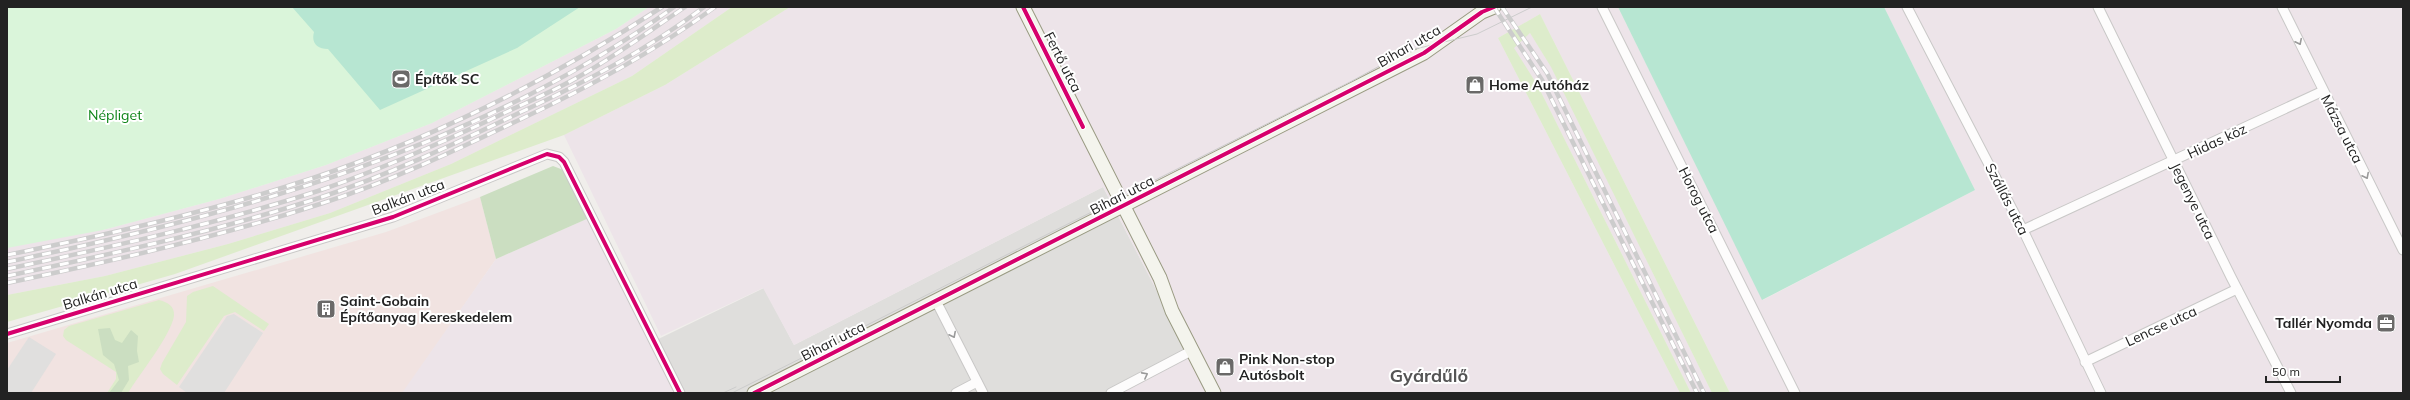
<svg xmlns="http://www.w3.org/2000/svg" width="2410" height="400" font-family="Mulish,sans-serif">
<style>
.residential{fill:#dfdedc}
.commercial{fill:#f1e3e1}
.industrial{fill:#ede4e9}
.grass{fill:#ddeccb}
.forest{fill:#cbdec1}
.park{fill:#daf5da}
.pitch{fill:#b7e6d2}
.parking{fill:#e0dfde}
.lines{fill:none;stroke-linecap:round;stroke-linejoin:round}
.street-casing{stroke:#c9c8c7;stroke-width:11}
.secondary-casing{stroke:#999a82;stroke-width:15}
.street{stroke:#fdfcfc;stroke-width:9}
.secondary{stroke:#f4f4ed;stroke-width:13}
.tram{stroke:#ccc;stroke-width:1}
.rail-casing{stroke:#ccc;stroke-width:4.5}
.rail{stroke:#fff;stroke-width:3;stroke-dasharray:9;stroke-linecap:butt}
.cycleway-casing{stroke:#fff;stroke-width:6}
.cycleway{stroke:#d6006c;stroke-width:4}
.oneway{stroke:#9a9a9a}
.labels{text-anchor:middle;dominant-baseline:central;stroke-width:4;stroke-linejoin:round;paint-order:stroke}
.street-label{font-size:14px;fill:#222;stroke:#fff}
.poi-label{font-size:14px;font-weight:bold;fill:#222;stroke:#fff;text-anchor:start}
.park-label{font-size:14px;fill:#0c8416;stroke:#fff}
.district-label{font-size:18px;font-weight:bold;fill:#555;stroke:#fff}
</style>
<rect width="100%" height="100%" fill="#f0eeeb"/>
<polygon class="residential" points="1103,187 1190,355 1122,393 674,393 650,343 764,288 794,345"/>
<polygon class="commercial" points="480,197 496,259 403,393 7,393 7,343 386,232"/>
<g class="industrial">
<polygon points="649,7 732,7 632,76 451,164 330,213 228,244 105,276 7,295 7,210 103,230 219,199 326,165 432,123 616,29"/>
<polygon points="790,7 1473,7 1477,10 1481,7 1618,7 1763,300 1975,190 1884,7 2403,7 2403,393 1730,393 1540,14 1498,38 1680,393 1122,393 1190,355 1103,187 794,345 763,288 661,336 564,135 665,85"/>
<polygon points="1530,33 1551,66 1712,393 1691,393 1538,86 1513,48"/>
<polygon points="589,218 674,393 402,393 496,259"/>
</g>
<g class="grass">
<polygon points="732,7 790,7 665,85 564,135 175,274 7,322 7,295 105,276 228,244 330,213 451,164 632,76"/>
<polygon points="1540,14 1730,393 1712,393 1551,67 1530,33 1514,48 1538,86 1691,393 1680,393 1498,38"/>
<polygon points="213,286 269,324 264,331 235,312 224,316 177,385 163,374 160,369 162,363 186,322 187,296 193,292"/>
<path d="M159,300C167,302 175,306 174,316C171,335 139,375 128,393H107L116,379V372L66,340L63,336L64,330L69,326Z"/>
</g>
<g class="forest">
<polygon points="553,166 566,171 589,218 496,259 480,197"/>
<polygon points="110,328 115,340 122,343 131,330 138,336 137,351 139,362 128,366 129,380 121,393 109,393 119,380 114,364 103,355 98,329"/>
</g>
<polygon class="park" points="7,7 649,7 616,29 432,123 326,165 219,199 103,230 7,248"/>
<g class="pitch">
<path d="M292,7H580L517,48L380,110L328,49C317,49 311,43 314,32Z"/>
<polygon points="1618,7 1884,7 1975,190 1762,300"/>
</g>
<g class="parking">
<polygon points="234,314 263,333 224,393 187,393 179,387 227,316"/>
<polygon points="29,337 56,354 31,393 7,393 7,370"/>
</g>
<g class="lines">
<g class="street-casing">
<g id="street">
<polyline points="1602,7 1795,393"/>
<polyline points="1907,7 2023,230 2101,393"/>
<polyline points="2098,7 2231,277 2291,393"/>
<polyline points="2282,7 2403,250"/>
<polyline points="2023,230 2323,91"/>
<polyline points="936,301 983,393"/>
<polyline points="7,334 393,217 547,154 559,157 564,162 680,393"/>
<polyline points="2085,362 2237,289"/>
<polyline points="956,393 977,382"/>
<polyline points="1111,393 1193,350"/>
</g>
</g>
<g class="secondary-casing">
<g id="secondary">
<polyline points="1023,7 1160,278 1172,311 1214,393"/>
<polyline points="754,393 1424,53 1482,12 1494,7"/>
</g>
</g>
<use href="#street" class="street"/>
<use href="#secondary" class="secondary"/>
<g class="tram">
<polyline points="723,393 736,387"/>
<polyline points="732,393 1352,81 1407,51 1477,34 1532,7"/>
</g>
<g class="rail-casing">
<g id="rail">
<polyline points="1494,7 1542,80 1697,393"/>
<polyline points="1502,7 1547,73 1704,393"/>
<path d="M7,255C110,234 213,211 313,178C436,137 553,78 662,7"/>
<path d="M7,262C240,214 478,148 674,7"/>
<path d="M7,269C111,247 216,224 318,191C379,170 439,144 498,116C525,103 554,91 580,76C617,55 651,30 685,7"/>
<path d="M7,276C112,254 217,231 319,198C388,175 455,144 521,112C585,82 647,50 704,7"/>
<path d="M7,283C112,261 218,237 320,204C389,182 454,151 519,120C589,87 652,53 715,7"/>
</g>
</g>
<use href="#rail" class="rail"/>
<g class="cycleway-casing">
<g id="cycleway">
<polyline points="1023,7 1083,127"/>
<polyline points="7,334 393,217 547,154 559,157 564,162 680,393"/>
<polyline points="754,393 1424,53 1482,12 1494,7"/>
</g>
</g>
<use href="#cycleway" class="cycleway"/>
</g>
<defs><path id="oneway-chevron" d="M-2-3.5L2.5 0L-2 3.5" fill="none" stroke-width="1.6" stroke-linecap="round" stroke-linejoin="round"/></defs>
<g class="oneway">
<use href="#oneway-chevron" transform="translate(2299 42) rotate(64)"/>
<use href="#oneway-chevron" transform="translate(2366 176) rotate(63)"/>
<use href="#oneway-chevron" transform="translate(953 335) rotate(63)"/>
<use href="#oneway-chevron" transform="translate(1145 375) rotate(-28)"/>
</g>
<defs>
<g id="stadium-square" transform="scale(1)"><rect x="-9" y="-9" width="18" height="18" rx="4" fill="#6a6968" stroke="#fff"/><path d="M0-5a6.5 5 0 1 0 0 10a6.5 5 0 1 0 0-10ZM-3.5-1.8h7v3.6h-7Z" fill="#fff"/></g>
<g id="shop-square" transform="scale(1)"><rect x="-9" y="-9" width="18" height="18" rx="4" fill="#6a6968" stroke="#fff"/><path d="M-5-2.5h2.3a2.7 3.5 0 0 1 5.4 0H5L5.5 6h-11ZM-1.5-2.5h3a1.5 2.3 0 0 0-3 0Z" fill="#fff"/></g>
<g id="building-square" transform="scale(1)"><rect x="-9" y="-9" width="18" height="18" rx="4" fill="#6a6968" stroke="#fff"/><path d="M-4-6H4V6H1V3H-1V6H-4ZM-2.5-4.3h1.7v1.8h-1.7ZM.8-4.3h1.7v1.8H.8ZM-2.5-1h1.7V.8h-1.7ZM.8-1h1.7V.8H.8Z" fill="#fff"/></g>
<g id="office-square" transform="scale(1)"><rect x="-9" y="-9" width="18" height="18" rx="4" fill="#6a6968" stroke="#fff"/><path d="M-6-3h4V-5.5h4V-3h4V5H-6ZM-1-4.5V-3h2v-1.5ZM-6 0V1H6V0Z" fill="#fff"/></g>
</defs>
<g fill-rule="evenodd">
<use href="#stadium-square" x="401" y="79"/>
<use href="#shop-square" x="1475" y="85"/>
<use href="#building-square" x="326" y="309"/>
<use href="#office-square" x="2386" y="323"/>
<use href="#shop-square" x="1225" y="367"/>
</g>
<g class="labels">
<g class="street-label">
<text transform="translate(1409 46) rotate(-30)">Bihari utca</text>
<text transform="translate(1063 62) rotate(63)">Fertő utca</text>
<text transform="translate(2342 129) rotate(63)">Mázsa utca</text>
<text transform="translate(2217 141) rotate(-25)">Hidas köz</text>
<text transform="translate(1122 195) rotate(-27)">Bihari utca</text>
<text transform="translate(408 197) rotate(-21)">Balkán utca</text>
<text transform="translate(2007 199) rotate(63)">Szállás utca</text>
<text transform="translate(1699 200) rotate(63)">Horog utca</text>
<text transform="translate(2193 201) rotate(64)">Jegenye utca</text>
<text transform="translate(100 294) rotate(-17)">Balkán utca</text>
<text transform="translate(2161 326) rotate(-25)">Lencse utca</text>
<text transform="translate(833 341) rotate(-27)">Bihari utca</text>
</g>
<g class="poi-label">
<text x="415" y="79">Építők SC</text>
<text x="1489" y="85">Home Autóház</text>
<text x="340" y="301">Saint-Gobain<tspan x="340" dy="16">Építőanyag Kereskedelem</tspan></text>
<text x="2372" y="323" text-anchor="end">Tallér Nyomda</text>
<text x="1239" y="359">Pink Non-stop<tspan x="1239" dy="16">Autósbolt</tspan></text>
</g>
<g class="park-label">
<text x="115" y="115">Népliget</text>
</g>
<g class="district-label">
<text x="1429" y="375">Gyárdűlő</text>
</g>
</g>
<rect width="2410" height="400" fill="none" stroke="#222222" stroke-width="16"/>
<path d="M2266 376v6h74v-6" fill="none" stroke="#222222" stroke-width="2"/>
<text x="2272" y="376" font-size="12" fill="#222222" stroke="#ffffff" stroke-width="3" paint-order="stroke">50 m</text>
</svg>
